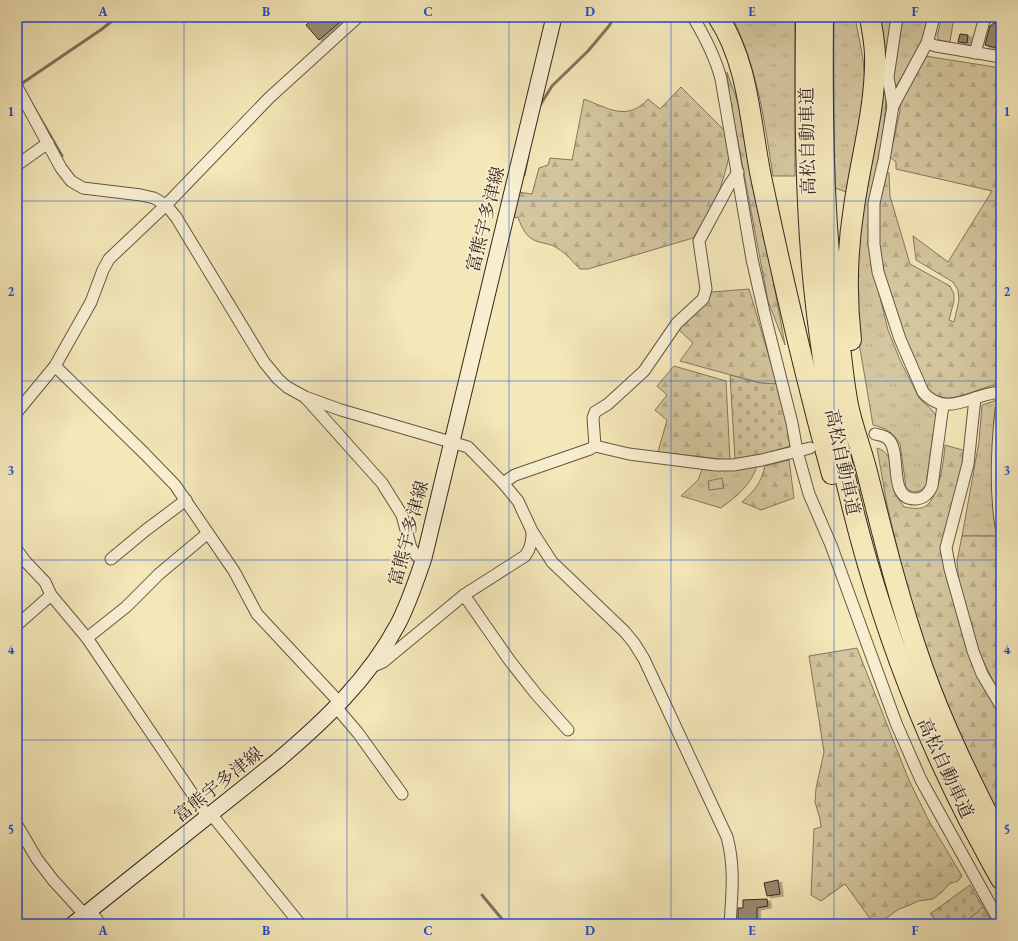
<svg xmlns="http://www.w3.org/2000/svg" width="1018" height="941" font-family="'EB Garamond','Noto Serif JP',serif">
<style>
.grass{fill:url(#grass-tufts);stroke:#86765e}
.forest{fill:url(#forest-firs);stroke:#86765e}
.cemetery{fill:url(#cemetery-stones);stroke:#86765e}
.garden{fill:#d4c69e;stroke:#86765e}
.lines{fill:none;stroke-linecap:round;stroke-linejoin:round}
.stream{stroke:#82725c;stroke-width:3}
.building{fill:#998a6f;stroke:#37261f;filter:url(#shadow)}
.minor-casing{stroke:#665645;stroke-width:13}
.secondary-casing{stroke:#37261f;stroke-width:17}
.motorway-casing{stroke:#37261f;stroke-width:22}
.minor{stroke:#f8efd1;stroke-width:11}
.secondary{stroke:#f8efd1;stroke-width:15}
.motorway{stroke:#f4e7b8;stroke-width:20}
.grid{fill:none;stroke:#1d4ed8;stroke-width:1;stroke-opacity:0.55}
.labels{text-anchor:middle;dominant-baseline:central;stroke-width:3;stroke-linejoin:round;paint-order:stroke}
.street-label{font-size:18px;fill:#37261f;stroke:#f8efd1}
.neatline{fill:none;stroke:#1d4ed8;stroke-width:1.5}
.grid-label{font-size:13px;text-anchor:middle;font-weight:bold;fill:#1d4ed8}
</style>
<defs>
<pattern id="grass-tufts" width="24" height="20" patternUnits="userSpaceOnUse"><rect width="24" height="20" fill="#d4c69e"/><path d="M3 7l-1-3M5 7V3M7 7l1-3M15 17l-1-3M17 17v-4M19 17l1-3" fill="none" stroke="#b7aa88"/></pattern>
<pattern id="forest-firs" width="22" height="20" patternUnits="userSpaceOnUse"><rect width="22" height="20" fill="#d4c69e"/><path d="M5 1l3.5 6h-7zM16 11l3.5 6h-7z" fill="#b7aa88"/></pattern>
<pattern id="cemetery-stones" width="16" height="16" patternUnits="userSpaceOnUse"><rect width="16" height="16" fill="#d4c69e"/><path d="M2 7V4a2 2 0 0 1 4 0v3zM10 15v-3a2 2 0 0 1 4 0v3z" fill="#b7aa88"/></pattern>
<filter id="shadow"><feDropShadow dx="3.5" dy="2" stdDeviation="0" flood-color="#0004"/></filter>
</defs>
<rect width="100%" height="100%" fill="#f4e7b8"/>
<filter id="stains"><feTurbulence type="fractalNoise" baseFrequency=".005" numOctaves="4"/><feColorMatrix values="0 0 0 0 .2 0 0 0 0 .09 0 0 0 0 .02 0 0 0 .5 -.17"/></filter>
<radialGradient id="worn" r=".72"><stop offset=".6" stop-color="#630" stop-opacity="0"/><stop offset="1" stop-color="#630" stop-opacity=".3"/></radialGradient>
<g class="grass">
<path d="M732,17H795V176H773C764,120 758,69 732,17Z"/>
<polygon points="834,17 855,17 863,59 865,84 849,193 835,188 833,36"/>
<path d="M876,17H893L883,79L886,96L885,115L880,155L869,202L868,243L873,269L888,330L900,360L919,398L932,410L937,417L936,433L933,434L926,485C921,492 912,495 906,487L900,444C893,432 886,428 873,425L858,337L855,302Z"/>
<polygon points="900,17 930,17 922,44 895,88 892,78"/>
<polygon points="1000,399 994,420 994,510 996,536 962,536 979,442 982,405"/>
<path d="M757,466C751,485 737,496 721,508L681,496L698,480L703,467Z"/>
</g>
<g class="forest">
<path d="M925,56L1001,68V384C982,385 951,406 934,395C923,387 919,369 914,358C894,313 875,262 879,212C880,198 884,184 886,170L889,173L890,196L910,264L950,286L954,294V301L949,320L954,322L959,300L958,290L953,282L916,260L913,236L948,262L992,191L896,169V162L890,157L900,111V103Z"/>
<polygon points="727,72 738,103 747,137 785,345 768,301 730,99"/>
<path d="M681,87L725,131L730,152L726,169L717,199L693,238L588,269H580C573,262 566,253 557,248C551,244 546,244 539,242C527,239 522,229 518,217L515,218V209L518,192L532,194L539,168L548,165L550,158L572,160L584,99C608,108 627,122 648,99L660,109Z"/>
<polygon points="749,289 777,384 760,383 680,361 693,343 678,329 706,302 712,292"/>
<polygon points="674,366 726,381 730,460 658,452 667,420 655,410 667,395 657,386"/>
<path d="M945,445L966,451L943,561L946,577L966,642L982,681L1001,719V830L928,663L908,593L887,505L877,448C897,454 891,481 897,496C898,500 902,503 904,507C911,508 920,510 926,506C939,497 944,460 945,445Z"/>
<path d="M789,460L794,498L761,510L742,502C755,490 761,483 765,466Z"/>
<polygon points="962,536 996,536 1001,562 1001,697 976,646 959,582 957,561"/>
<polygon points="857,648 908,778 928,819 962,876 958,881 949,884 942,892 933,899 918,901 910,905 899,909 878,924 874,924 845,884 821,901 811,895 814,829 821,827 820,819 815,802 816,788 824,752 809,656"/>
<polygon points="983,907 993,924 963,924"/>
</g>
<g class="cemetery">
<polygon points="730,375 760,383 777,384 787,422 790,446 751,458 735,459"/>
<polygon points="722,478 724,488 709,490 708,481"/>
<polygon points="970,885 983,907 963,924 940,924 930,914"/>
</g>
<polygon class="garden" points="942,17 954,17 950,42 939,40 937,36"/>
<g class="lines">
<g class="stream">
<polyline points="17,76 22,85"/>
<polyline points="21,84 102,29 117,17"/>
<polyline points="29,99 62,156"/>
<polyline points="539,107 552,86 588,51 609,26 614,17"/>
<polyline points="524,175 528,156"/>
<polyline points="482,895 506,924"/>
</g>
</g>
<g class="building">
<polygon points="315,17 346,17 319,40 306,25"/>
<polygon points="994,23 999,24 1001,29 1001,49 985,45 990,26"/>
<polygon points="960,34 968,35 967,43 958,42"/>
<polygon points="778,880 780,894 767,896 764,883"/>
<polygon points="767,899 768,906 757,908 757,924 738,924 738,908 743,908 743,900"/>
</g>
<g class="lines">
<g class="minor-casing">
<g id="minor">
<path d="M693,17C705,37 715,56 721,79L752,259L764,312L792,423L797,451L809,494L831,545L896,723L921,780L1001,924"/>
<path d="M934,17L927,43L922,52L893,106L884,160L874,203V244L878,272L900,339L923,392C946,419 974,393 1001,392"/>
<polyline points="927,43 936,46 1001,57"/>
<polyline points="975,53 985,17"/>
<path d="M17,87L61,168L71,181L83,188L141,195L154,198L166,205L176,217L264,362L278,379L287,387L305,397L341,410L468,447L503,483L518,501L532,531L552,562L625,632L634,643L644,659L727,837C735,866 732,894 730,924"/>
<polyline points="893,106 888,77 897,17"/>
<polyline points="17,165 48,143"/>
<polyline points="55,366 145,454 175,485 234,571 257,614 340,703"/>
<polyline points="305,397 382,483 402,515 411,548 417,556 424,558"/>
<polyline points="975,398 968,464 946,548 950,569 973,651 982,674 1001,706"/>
<path d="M1001,410C997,447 995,489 1001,526"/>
<polyline points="17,412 55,366 91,302 103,270 109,259 166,205 269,98 358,17"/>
<path d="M875,434C880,435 886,436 889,440C902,454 887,500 916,499C925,498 929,493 932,486L943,405"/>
<polyline points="595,446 593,418 595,412 608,404 644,371 677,323 703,299 706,289 699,241 728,187 738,172"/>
<polyline points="503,483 515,475 590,449 595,446 629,454 716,465 733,465 762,460 810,448"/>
<polyline points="17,550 25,561 45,582 51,595 87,638 208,817"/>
<polyline points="111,559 146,530 186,500"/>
<polyline points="464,595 510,661 536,694 568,730"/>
<polyline points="17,625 51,595"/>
<polyline points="87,638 126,607 159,574 208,533"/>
<path d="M369,668L383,662L464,595L525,556C531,548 532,541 532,531"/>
<polyline points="336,707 358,733 402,794"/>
<polyline points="211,814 300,924"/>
<polyline points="17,825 37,859 53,880 85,915"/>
<polyline points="90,910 100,924"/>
</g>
</g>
<g class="secondary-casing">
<path id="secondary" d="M73,924L277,761C323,722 369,679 398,624C409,603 416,581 424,558L554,17"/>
</g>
<g class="motorway-casing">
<g id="motorway">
<path d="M718,17C749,64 750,123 761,177C782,276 805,376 832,474"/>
<path d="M806,17C805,107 805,197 814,287C833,472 884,654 969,820C980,840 990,860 1001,879"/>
<path d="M823,17C822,130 823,243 841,355C843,373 845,392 849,410C854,432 863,454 868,476C884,540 900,604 922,666C943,726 972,784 1001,841"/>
<path d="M851,340C846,296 847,251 854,207C861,157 876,107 875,56C875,43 872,30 870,17"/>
</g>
</g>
<use href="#minor" class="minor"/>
<use href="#secondary" class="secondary"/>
<use href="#motorway" class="motorway"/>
</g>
<path class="grid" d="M184,17V924M347,17V924M509,17V924M671,17V924M834,17V924M17,201H1001M17,381H1001M17,560H1001M17,740H1001"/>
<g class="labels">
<g class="street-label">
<text transform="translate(807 141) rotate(-91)">高松自動車道</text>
<text transform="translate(485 219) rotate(-76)">富熊宇多津線</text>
<text transform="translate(843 462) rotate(78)">高松自動車道</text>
<text transform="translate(408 533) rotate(-75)">富熊宇多津線</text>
<text transform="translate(946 768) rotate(65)">高松自動車道</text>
<text transform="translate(218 784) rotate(-39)">富熊宇多津線</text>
</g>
</g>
<rect width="1018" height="941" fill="none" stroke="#f4e7b8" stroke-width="44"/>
<rect x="22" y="22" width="974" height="897" class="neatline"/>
<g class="grid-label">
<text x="103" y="16">A</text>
<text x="266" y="16">B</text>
<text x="428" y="16">C</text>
<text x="590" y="16">D</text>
<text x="752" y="16">E</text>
<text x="915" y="16">F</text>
<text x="11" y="116">1</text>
<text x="1007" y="116">1</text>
<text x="11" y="296">2</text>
<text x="1007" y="296">2</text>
<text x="11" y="475">3</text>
<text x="1007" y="475">3</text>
<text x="11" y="654">4</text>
<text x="1007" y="654">4</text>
<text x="11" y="834">5</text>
<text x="1007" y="834">5</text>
<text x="103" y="935">A</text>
<text x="266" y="935">B</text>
<text x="428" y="935">C</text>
<text x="590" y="935">D</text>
<text x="752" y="935">E</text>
<text x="915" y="935">F</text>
</g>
<rect width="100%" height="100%" filter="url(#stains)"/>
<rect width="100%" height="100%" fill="url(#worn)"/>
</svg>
